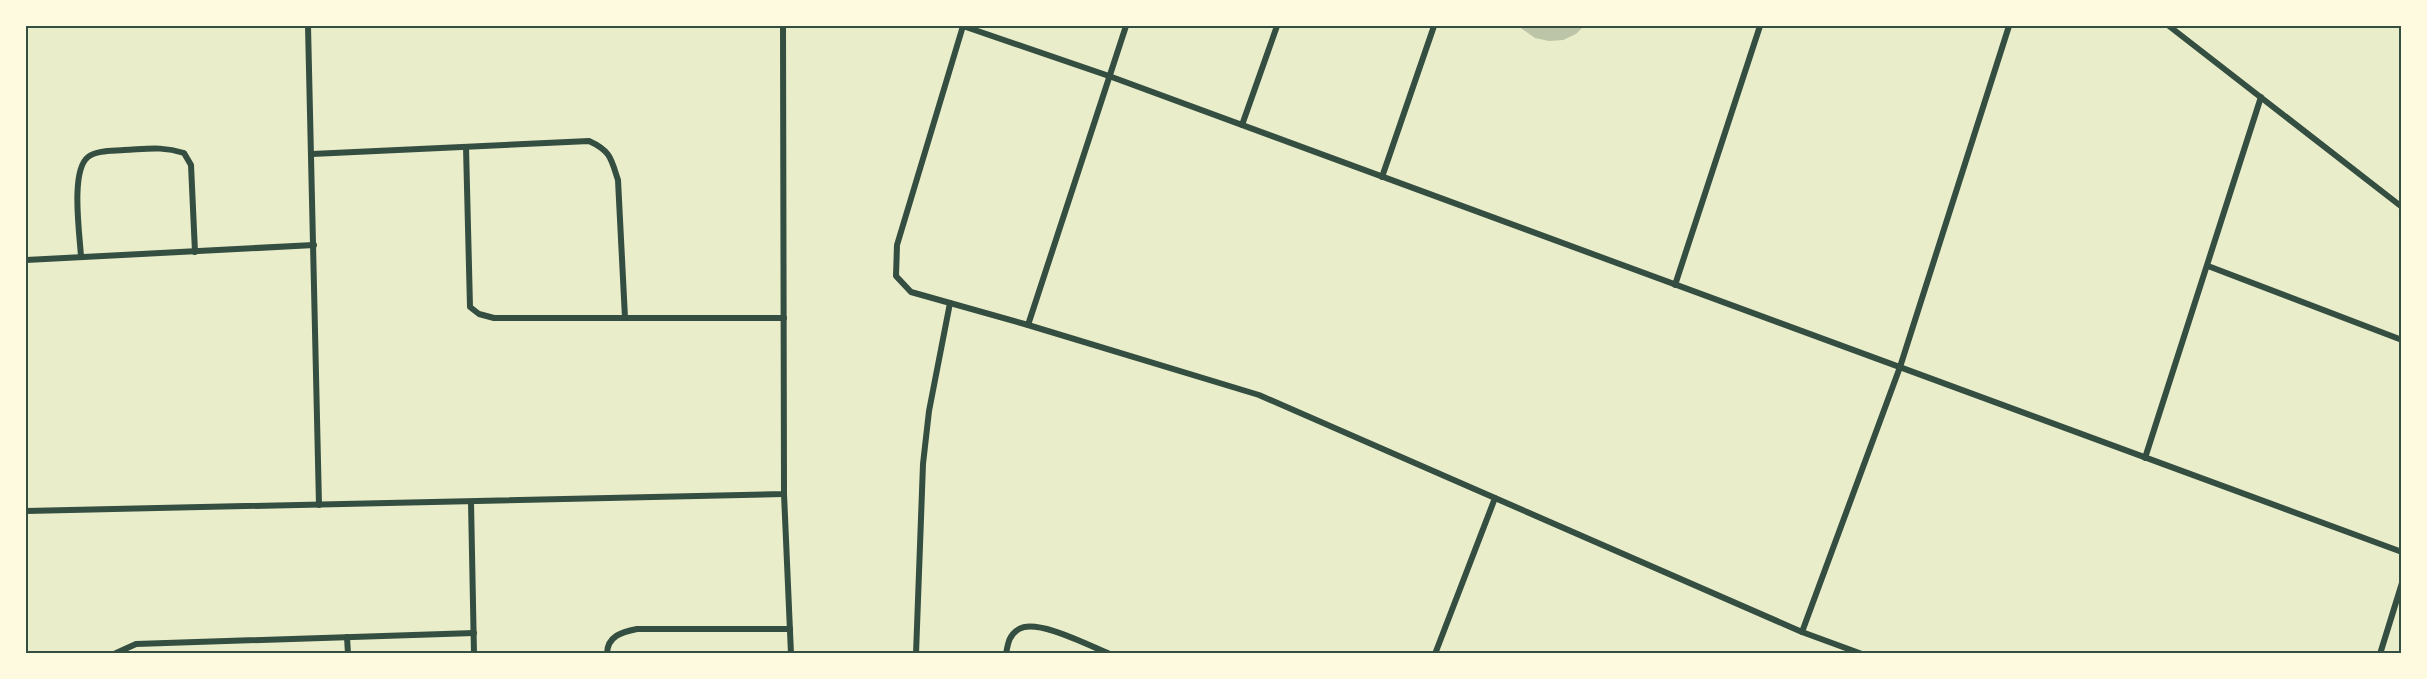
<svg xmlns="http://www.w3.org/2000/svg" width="2427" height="679" font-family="'Public Sans',sans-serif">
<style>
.building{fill:#bcc5a7}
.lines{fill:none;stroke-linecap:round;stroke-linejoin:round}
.minor{stroke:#344e41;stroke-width:6}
.neatline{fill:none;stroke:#344e41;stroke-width:2}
</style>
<rect width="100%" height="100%" fill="#e9edc9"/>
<polygon class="building" points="1518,26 1584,26 1576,34 1563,40 1549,41 1535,38"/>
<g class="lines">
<g class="minor">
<polyline points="308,26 319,505"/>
<polyline points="963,26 1109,76 2402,552"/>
<polyline points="963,26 897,245 896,276 911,292 1028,325 1259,395 1802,632 1862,654"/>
<polyline points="2169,26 2402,207"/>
<polyline points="1242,125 1277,26"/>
<polyline points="466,147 470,307 479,314 494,318 784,318"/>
<path d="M312,154L589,141C611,151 611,159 618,180L625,318"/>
<polyline points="1382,177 1434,26"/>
<path d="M81,257C80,236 70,171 88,157C97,150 113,151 124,150C147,149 162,146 184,153L191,165L195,252"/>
<polyline points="26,260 314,245"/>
<polyline points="2208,266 2402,340"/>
<polyline points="1675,285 1760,26"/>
<polyline points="1028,325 1126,26"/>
<polyline points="2145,458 2261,97"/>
<polyline points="784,494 791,654"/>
<polyline points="471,502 474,654"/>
<polyline points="26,511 784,494 783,26"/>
<polyline points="1802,632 1900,367 2009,26"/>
<polyline points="347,637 348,654"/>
<polyline points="114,654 136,644 474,633"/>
<path d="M607,654C607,636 622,632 637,629H790"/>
<polyline points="916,654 923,464 929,411 950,303"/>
<path d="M1006,654C1008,643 1009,635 1019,629C1037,618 1090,646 1110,654"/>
<polyline points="1435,654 1495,498"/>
<polyline points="2380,654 2402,583"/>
</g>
</g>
<rect width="2427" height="679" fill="none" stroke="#fefae0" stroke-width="54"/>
<rect x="27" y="27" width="2373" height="625" class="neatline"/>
</svg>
